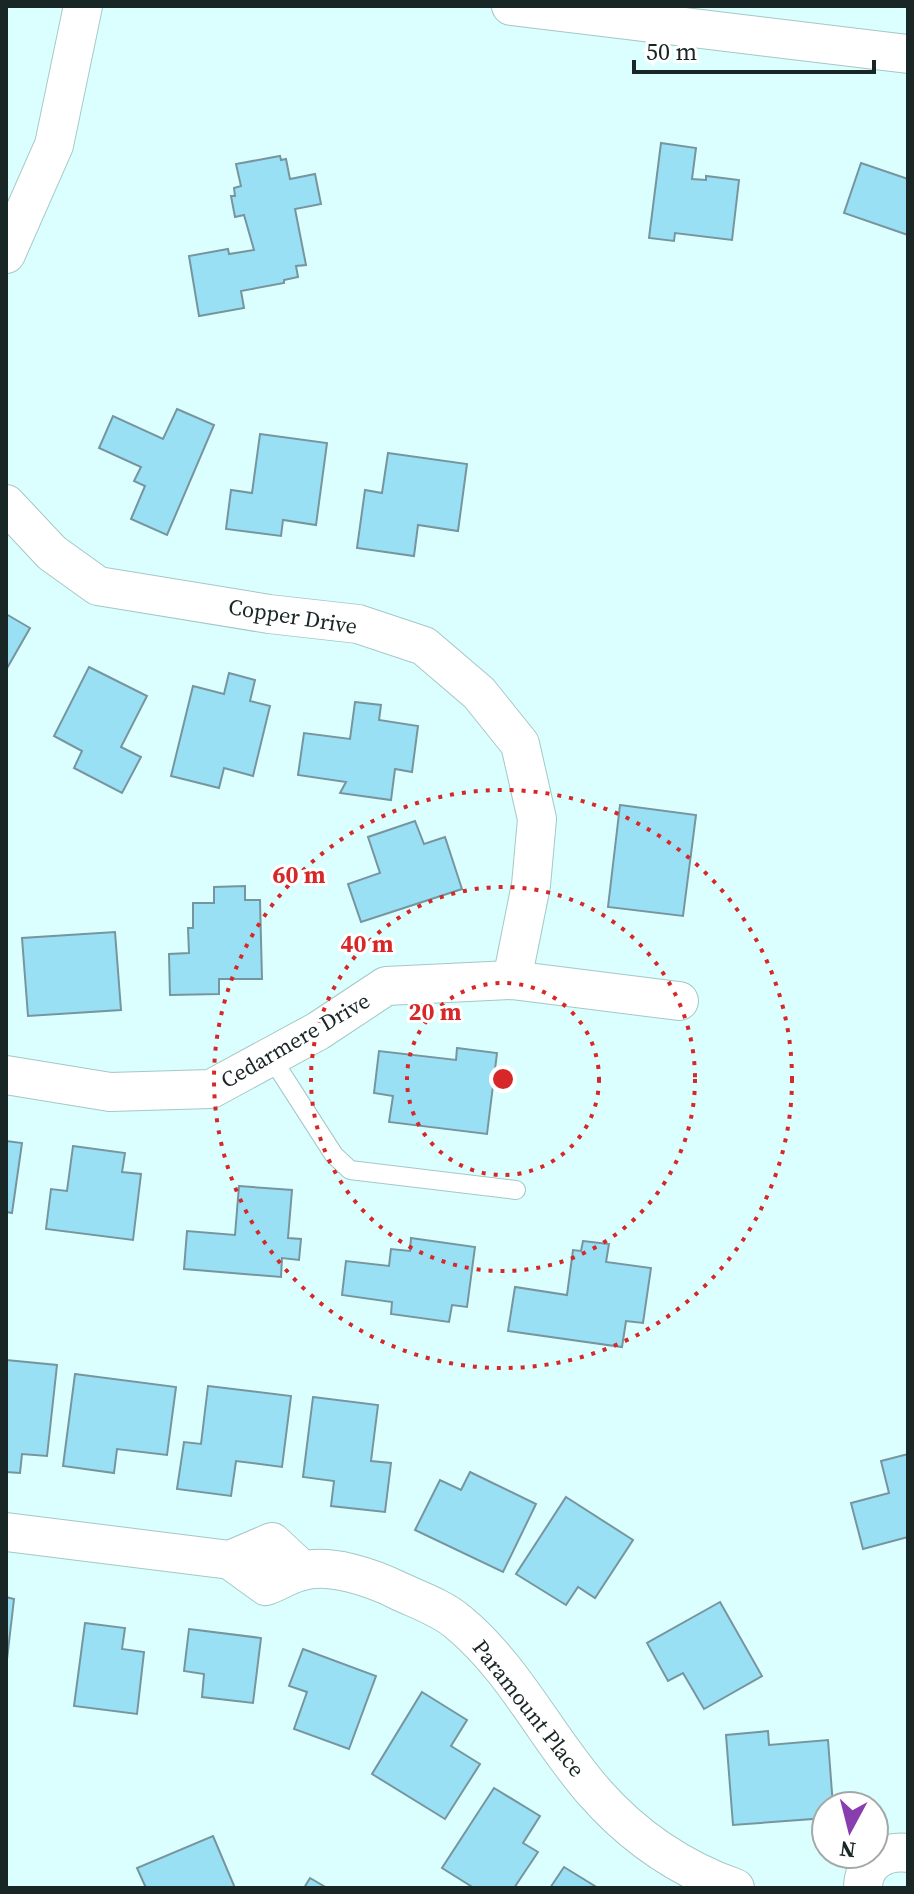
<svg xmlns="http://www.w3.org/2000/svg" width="914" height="1894" font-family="'Source Serif 4',serif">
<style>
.building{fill:#9ae0f5;stroke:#77959f;stroke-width:2}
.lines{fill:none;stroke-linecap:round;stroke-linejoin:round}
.lane-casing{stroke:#a5c7c6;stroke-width:20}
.street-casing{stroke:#a5c7c6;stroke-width:40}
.lane{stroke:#fff;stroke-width:18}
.street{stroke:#fff;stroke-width:38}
.ring{fill:none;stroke:#d62828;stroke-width:4;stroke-dasharray:4 8}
.labels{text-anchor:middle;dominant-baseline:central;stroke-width:6;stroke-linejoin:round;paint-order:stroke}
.street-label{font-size:22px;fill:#182625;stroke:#fff}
.centre{fill:#d62828;stroke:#fff;stroke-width:4}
.ring-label{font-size:24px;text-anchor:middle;font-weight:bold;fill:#d62828;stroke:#fff;stroke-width:6;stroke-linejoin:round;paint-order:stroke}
</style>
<rect width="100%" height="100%" fill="#dbfffe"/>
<g class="building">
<polygon points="661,143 696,148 692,179 706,180 706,176 739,180 732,240 675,233 674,241 649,238"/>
<polygon points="280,156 281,160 286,159 290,179 315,174 321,204 295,209 306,265 296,266 298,277 284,280 284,283 241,291 244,308 199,316 189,256 228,249 229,254 254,250 244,215 235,217 231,196 235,196 234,188 241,186 236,164"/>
<polygon points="861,163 908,179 908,235 844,213"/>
<polygon points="177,409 214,425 167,535 131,519 145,486 134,481 141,467 99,448 113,416 163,439"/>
<polygon points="260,434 327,443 316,525 283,520 281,536 226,529 231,490 252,493"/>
<polygon points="388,453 467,464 458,531 418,525 414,556 357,548 365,490 382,493"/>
<polygon points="6,614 30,628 6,670"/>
<polygon points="89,667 147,696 121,747 141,757 122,793 74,768 82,751 54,736"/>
<polygon points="229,673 255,680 250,701 270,706 253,776 224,768 219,788 171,776 193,686 224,694"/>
<polygon points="355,702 381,705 379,720 418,726 412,772 395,769 391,800 340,793 346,782 298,775 304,733 350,739"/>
<polygon points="620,805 696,815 683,916 608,907"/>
<polygon points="415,821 424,844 445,837 462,889 361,922 348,884 380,873 368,837"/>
<polygon points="245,886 245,900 260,900 262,979 219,979 219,994 170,995 169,954 189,953 188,928 193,928 193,903 214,903 214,887"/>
<polygon points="115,932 121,1010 28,1016 22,938"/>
<polygon points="457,1048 497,1053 487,1134 389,1122 393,1096 374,1093 379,1051 456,1060"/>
<polygon points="6,1141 22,1143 12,1213 6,1212"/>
<polygon points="73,1146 125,1153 122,1172 141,1174 133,1240 46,1229 51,1189 67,1191"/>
<polygon points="239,1186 292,1190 288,1238 301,1239 299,1260 282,1258 281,1277 184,1269 187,1231 235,1235"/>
<polygon points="411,1238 475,1247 467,1307 452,1305 449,1322 391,1314 392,1302 342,1295 346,1261 389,1266 391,1249 410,1251"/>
<polygon points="583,1241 609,1244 606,1262 651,1268 643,1323 626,1321 622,1347 508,1331 515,1287 567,1295 573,1250 581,1251"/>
<polygon points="6,1360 57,1365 47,1456 22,1454 20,1473 6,1472"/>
<polygon points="75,1374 176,1387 167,1455 117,1449 114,1473 63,1466"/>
<polygon points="208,1386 291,1396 282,1467 236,1461 231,1496 177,1489 184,1442 201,1444"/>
<polygon points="313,1397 378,1405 371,1461 391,1463 385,1512 331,1506 334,1481 303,1477"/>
<polygon points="908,1454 908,1537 863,1549 851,1503 889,1493 881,1461"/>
<polygon points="470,1472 536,1504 503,1572 415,1530 440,1480 461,1490"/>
<polygon points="566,1497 633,1540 595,1598 578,1587 566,1605 516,1574"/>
<polygon points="6,1597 14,1599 6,1668"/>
<polygon points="720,1602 762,1676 704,1709 683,1673 668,1681 647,1643"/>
<polygon points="85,1623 125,1628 122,1649 144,1652 137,1714 74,1706"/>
<polygon points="189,1629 261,1638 253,1703 202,1697 204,1674 184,1671"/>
<polygon points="303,1649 376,1676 349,1749 294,1729 307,1692 289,1686"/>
<polygon points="422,1692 467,1720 451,1746 480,1764 445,1819 372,1774"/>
<polygon points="768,1731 769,1745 828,1740 833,1806 826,1806 826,1818 733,1825 726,1735"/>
<polygon points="494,1788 540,1816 523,1843 538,1852 514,1888 474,1888 442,1868"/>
<polygon points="213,1836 235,1888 146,1888 137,1868"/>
<polygon points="564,1867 598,1888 550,1888"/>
<polygon points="310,1878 327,1888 304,1888"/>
</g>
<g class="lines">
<g class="lane-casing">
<polyline id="lane" points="271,1057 334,1155 350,1170 516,1190"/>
</g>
<g class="street-casing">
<g id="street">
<polyline points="511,6 908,54"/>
<polyline points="6,254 54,145 83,6"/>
<polyline points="6,504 52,553 98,586 269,614 358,624 424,646 479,693 520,744 537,819 531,885 512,980"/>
<polyline points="6,1075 110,1092 211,1089 318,1031 386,986 512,980 679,1001"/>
<path d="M6,1532L230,1560L266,1586C277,1582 288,1575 299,1572C328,1562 373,1578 399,1591C418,1600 442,1608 458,1622C515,1669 547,1739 595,1793C633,1836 681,1869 735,1888"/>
<polyline points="230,1560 272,1542 302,1570"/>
<path d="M863,1888C863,1862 885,1850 908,1853"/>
</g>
</g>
<use href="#lane" class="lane"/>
<use href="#street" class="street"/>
</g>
<g class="ring">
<circle cx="503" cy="1079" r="96"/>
<circle cx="503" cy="1079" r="192"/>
<circle cx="503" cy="1079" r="289"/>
</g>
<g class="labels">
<g class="street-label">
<text transform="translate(293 616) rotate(9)">Copper Drive</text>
<text transform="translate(295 1040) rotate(-30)">Cedarmere Drive</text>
<text transform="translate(529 1708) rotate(52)">Paramount Place</text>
</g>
</g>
<circle cx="503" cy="1079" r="12" class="centre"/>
<g class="ring-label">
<text x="299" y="883">60 m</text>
<text x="367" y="952">40 m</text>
<text x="435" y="1020">20 m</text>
</g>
<rect width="914" height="1894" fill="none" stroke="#182625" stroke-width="16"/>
<g transform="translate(850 1830) rotate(187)"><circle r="38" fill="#ffffff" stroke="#a3a8a8" stroke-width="2"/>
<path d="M0-6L14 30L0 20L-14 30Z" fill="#893eaf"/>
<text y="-12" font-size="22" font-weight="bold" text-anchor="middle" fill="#182625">N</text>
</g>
<path d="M634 60v12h240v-12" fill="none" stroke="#182625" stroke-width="4"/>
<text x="646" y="60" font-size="24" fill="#182625" stroke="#ffffff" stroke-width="6" paint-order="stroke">50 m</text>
</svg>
